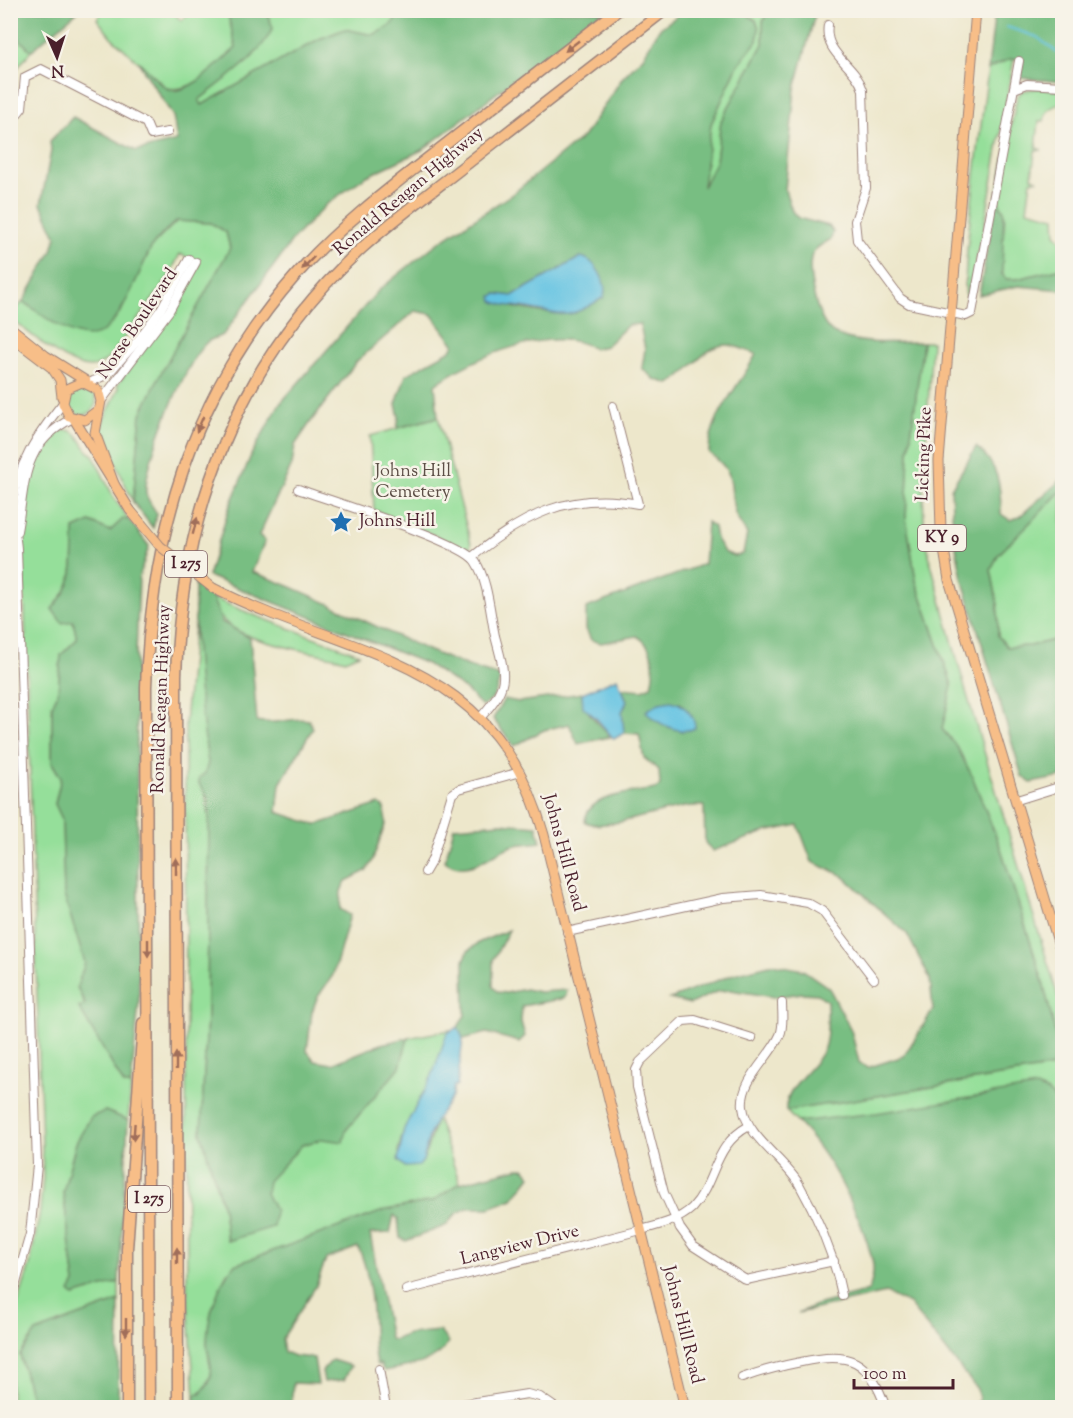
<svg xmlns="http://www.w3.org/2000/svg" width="1073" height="1418" font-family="'Sorts Mill Goudy',serif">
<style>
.green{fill:#95df9a;stroke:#707f62;stroke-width:1.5}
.forest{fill:#78be82;stroke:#616e56;stroke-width:1.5;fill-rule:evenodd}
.water{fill:#63c3e2;stroke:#567186;stroke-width:1.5}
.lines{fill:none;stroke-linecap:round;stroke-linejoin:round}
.stream{stroke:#63c3e2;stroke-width:2}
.minor-casing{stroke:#9c837b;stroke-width:10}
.major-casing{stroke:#9c837b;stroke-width:11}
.highway-casing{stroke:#9c837b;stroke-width:13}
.minor{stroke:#fff;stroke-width:8}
.major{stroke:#f7be88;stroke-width:9}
.highway{stroke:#f7be88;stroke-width:10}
.major-bridge-casing{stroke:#9c837b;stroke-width:11;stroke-linecap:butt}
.major-bridge{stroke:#f7be88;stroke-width:9}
.oneway{fill:#a06e5a}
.labels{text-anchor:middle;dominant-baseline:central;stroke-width:5;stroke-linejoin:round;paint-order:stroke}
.shield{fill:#f7f3e8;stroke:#7e5f64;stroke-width:1.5}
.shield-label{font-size:16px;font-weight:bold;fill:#4a1f2b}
.street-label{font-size:18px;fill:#4a1f2b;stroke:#f7f3e8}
.park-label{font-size:18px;fill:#5d4f47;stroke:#f7f3e8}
.poi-label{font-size:18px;fill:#4a1f2b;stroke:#f7f3e8;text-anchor:start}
</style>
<rect width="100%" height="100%" fill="#f7f3e8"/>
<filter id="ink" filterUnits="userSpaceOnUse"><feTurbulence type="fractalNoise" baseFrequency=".0167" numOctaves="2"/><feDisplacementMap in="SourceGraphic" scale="12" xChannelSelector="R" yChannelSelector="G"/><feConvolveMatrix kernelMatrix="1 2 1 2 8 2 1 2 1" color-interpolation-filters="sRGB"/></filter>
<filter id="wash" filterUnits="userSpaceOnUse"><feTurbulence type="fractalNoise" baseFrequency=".008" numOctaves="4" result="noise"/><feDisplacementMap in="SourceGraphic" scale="24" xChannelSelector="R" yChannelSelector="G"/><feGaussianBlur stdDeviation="1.35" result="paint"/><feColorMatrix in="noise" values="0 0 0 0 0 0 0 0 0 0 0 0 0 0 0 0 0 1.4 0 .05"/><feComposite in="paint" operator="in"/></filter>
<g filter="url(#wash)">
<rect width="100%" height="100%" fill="#ede7cb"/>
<g class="green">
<path d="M103,11H173L181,21L191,11H227L237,47C217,64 194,94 167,88L111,37L97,19Z"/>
<polygon points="266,11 403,11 389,27 373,35 345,29 319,39 202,105 198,100 251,59 273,28"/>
<polygon points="743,11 776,11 767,14 763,21 763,44 721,121 716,161 702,189 711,124 738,65 757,41 759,28 756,20"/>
<polygon points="11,30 31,51 11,76"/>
<path d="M1010,59H1014L984,228L967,299C958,289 985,97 988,69Z"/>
<path d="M1037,88L1062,91V103C1052,107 1046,109 1044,121H1039L1036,148L1042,150L1035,151L1032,177L1037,180L1031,181L1027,210L1055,217L1056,235L1062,241V268L1017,279H1006C992,262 1008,232 1004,212C1003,208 999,203 996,199L1017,97L1022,91Z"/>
<path d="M177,221L211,223L226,232L230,248L160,375L141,414L133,502L102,432L103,421L119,388L117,385L180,301L199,263L180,254L167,280L111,356C105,361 99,367 91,367C68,368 29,332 11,319L10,315L23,302L68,330L121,312L152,246Z"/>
<polygon points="923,342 932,342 923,485 924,525 930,560 965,688 1062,1010 1062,1106 1059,1100 797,1122 786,1111 1054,1067 1057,1040 1043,982 1001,849 972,776 957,747 942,729 952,685 916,581 906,518 909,451"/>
<circle cx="82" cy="401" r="14"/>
<polygon points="438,417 471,544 469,550 374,510 370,436"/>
<path d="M58,429L60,431C80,425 80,448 93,455L113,496L129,520L123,519L110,531L90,522L74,529C73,565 78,580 52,609L73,621L77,639L61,655L58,693L52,706V763L61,778L55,804L62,818L64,895L85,963L77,987L85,1005L79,1007L124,1085H131L128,1120L105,1111L91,1117L76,1143L63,1192L75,1283L74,1296L119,1282V1301L36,1332L20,1355L33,1407L11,1408V1325L30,1265L40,1211L43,1177L22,523C28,480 28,462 58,429Z"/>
<polygon points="1062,490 1062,638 1030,646 1007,647 998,636 998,605 991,570 998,555"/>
<path d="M213,598L251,614L359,654L345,660C310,649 215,644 213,598Z"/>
<polygon points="194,625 208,763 204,789 209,817 207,1017 201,1133 223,1208 227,1241 272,1220 274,1211 266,1193 267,1181 302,1145 346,1130 400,1067 408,1038 450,1030 432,1076 404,1129 398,1151 423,1161 437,1118 460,1183 433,1201 413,1206 227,1272 211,1312 207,1343 211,1374 205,1390 195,1396 187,1287 185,723"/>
</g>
<g class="forest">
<polygon points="11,10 78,10 78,11 31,51 11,30"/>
<path d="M227,11H266L273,28C257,60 226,78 199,100L202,105L319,39L345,29L373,35L389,27L403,11H604L422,150L365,177L327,204L295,237L223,335C218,337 210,339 206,343C185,362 143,465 146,493C147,500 154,508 157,514L153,528L133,502L141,414L160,375L230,248L226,232L211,223L176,221C168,229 157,238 151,248C139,270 118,337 89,336C66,336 41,313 23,302L52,251L56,236L41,204L51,151L50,141L73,117L136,151L177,141L173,116L137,60C147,68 157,83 168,89C187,98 222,60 236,48Z"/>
<path d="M684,11H743L756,21L759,28L757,41L738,65L711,124L703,187L716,161L721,121L763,44V22L767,14L776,11H816L795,89L785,190L792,211L798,218L829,226L833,232L831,239C823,244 813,248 811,258C807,276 818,326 835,334C861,346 895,342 923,342L909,451L906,518L916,581L952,685L942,729L957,747L972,776L1001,849L1043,982L1057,1040L1053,1067L786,1111C784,1085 815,1071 824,1048C829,1035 827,1015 827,1001L818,994L802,993L774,997L730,990L716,992L690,1004L670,999L734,974L773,964L803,970L829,988L851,1030L859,1062L867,1068L904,1056L933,1010L930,979L907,934L842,875L812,862L798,825L765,832L713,851L705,843L704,806C671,803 609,833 585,822C586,794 633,793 656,789L660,786L659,770L644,758L639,734L624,733L622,712L627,701L622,688L643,690L651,686C656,668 654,646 637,636L601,643L591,640L586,629V608L704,564L707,522L714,527L716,539L724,552L734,556L743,554L747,534C743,527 737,520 735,513C727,482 739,475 709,453C708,417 741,385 756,354C747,351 737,346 728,345C705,343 689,375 669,384L654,379L642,368L645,349L640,324L628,325L606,346L594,349C556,323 469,358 435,385L438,417L397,428L399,417L396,404L406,375L451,350L454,344L431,314L415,311L357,361L312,420L295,445L292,465L259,535L265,541L252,572C337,601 415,653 500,676C498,688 494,703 482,706L465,689L427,664L208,576L229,508L252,453L279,405L379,290L436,244L511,195L584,136L623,77L643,57L659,29ZM581,257L604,297L575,313L541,312L512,307L497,294L512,296ZM680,703L692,717L682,731L652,718Z"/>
<polygon points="995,11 1062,11 1062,82 1021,78 1022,60 1010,59 988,69"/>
<polygon points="996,199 1004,211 1002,274 1006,279 1017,279 1062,268 1062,290 1018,286 979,295"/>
<path d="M976,447C999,464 1001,487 1001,514L1010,520L1019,517L1062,479V490L998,555L991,570L998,605V636L1007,647L1030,646L1062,638V777L1031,783L1022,776L962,578L953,531L951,489Z"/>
<path d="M123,519L129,520L149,546L139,577L136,654L139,1002L131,1085H124L79,1008L85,1004L77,987L85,963L64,895L62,819L55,804L61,778L52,763V706L58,693L61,655L77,639L73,621L62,623L52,609C78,580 73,565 74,529L90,522L110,531Z"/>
<path d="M195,584L211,595L222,622L250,638L257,721C276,726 292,716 309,720L313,728L280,784L277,812L316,825L379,804L384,808L386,822L372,862L366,871L346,881L341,891L340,909L350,915L333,975L317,998L312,1012L307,1051L315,1061L332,1064L381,1044L408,1038L400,1067L346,1130L343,1142L323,1139L302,1145L268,1181L266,1193L275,1211L273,1227L227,1241L223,1208L201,1133L207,1017L209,817L208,797L199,784V778L205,773L208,763C200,703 193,645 195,584Z"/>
<path d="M582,693C581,712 600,722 610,737L578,744L569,724L544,730L514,746L493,719L504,699L519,702Z"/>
<path d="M501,823L537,826L541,842C532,844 521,843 512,846C491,853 467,879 445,861L454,827Z"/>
<polygon points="509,930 493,960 493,987 498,992 506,993 526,989 539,992 567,990 566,996 561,999 522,1006 521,1022 525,1036 519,1042 487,1033 463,1039 458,1027 465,1015 464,961 468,951 480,942"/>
<path d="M1036,1087L1048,1092L1062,1106V1407H974L979,1399L977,1389L909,1304L886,1293L798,1313L816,1305L869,1291C872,1280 875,1270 872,1259C861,1215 830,1154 797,1122L876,1113Z"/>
<polygon points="105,1111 128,1120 119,1282 74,1296 70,1292 75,1283 63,1192 76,1143 91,1117"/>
<path d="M518,1168H524L531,1176L513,1199L489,1208H468L457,1213L445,1226L406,1241L400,1238L398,1219L394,1215L390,1233L370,1234L390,1339L394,1340L408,1334L439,1331L449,1342C436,1365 407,1366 384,1371L380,1364L377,1365C372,1353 374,1340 373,1327C372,1302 369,1270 358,1247L326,1259L316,1286L282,1339L284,1352L294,1356L314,1358L318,1384L293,1383L291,1407L195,1408V1396C204,1391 209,1385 211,1375C213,1365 207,1353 207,1343C207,1317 218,1284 234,1265L386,1210L433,1201L460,1183Z"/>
<polygon points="119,1301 118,1407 33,1407 20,1355 36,1332"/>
<polygon points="332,1360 351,1366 344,1380 324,1382 322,1371"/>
</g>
<g class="water">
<path d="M581,257C596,260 608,283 604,297C562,324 564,313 520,307C510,306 502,306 493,301L492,296L497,294L512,296Z"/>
<polygon points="617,678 627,701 622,712 624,733 614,739 596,718 583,707 582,693"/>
<path d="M671,701C683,703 695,715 695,728C681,736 655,723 646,711L659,703Z"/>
<polygon points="458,1027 463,1039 457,1086 454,1086 452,1097 437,1118 429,1136 423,1161 419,1166 405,1167 398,1160 404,1129 432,1076 447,1033"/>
</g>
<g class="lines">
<polyline class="stream" points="1007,27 1037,37 1059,54"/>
</g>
</g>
<g filter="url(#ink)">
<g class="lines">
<g class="minor-casing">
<g id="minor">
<path d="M828,25C823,54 856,65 863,90L866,188L855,221L857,240L900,298L909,304L966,316L972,313L1019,61"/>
<polyline points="1014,89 1027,84 1062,86"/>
<polyline points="10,123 22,108 25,77 41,69 146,123 151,135 168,132"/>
<polyline points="10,287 11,287"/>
<polyline points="89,383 108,374 138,340 161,309 189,259"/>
<polyline points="101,401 169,311 196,262"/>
<path d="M298,489C328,500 461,541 475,561C488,580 490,613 495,636C506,677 510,685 480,718"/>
<path d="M17,531C26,483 20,445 73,418"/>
<path d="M472,557C523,515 570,491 638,504L613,406"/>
<polyline points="1017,800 1062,786"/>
<polyline points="425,872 432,860 452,794 459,789 520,772"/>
<polyline points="567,932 723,898 761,895 808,903 822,911 874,979"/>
<path d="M782,1003C782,1013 784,1026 780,1035C770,1058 740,1080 743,1107C746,1136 784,1159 799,1184C819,1219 834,1256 842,1295"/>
<polyline points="752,1038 695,1020 683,1021 640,1062 636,1070 637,1087 664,1193 680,1228 693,1246 746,1280 834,1261"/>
<path d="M406,1290L641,1230C659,1225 678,1221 692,1208C717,1181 712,1146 749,1126"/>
<path d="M10,1304L30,1234L37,1165L17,549C16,535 12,521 13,507C15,467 38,434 63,403"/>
<polyline points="379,1369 386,1408"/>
<path d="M742,1378C761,1371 781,1366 801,1362C850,1351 869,1359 886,1408"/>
<polyline points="438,1408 527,1394 540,1397 556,1408"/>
</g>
</g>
<g class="major-casing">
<g id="major">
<polyline points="976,10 939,461 941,531 949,580 1062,955"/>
<polyline points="10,327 46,356 86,381"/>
<polyline points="10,336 52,368 60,380 62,397"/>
<polyline points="98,410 85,420 69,416 63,403 66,389 82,382 98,390 101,401 95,433 114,484"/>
<polyline points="74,419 130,510"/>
<path d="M213,588C353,659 494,654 544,835L685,1408"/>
</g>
</g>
<g class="highway-casing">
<g id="highway">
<polyline points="127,1408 127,1249 143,1023"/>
<path d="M149,1408L146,687C151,533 192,393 296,275C341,224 396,183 450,141C506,98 562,54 618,10"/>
<path d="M178,1408L176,676C181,512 238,361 362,248C400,214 442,184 482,152C543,105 604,58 665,10"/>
</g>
</g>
<use href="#minor" class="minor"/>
<use href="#major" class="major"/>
<use href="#highway" class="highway"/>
<g class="major-bridge-casing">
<polyline id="major-bridge" points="130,510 160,546 213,588"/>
</g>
<use href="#major-bridge" class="major-bridge"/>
</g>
<defs><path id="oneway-solid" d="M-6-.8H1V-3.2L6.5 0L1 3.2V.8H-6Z" transform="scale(1.5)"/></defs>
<g class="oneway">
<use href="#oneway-solid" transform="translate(572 46) rotate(142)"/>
<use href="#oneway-solid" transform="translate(308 263) rotate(134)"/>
<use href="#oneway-solid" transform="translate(200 424) rotate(114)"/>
<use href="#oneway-solid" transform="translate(195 526) rotate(-75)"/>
<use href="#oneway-solid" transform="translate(176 866) rotate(-90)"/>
<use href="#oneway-solid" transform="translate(148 948) rotate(90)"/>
<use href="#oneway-solid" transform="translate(176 1061) rotate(-90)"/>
<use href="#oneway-solid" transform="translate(134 1132) rotate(94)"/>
<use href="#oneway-solid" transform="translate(177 1256) rotate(-90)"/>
<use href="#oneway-solid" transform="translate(126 1327) rotate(90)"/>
</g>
</g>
<defs>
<g id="sight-bare" transform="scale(1.8)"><path d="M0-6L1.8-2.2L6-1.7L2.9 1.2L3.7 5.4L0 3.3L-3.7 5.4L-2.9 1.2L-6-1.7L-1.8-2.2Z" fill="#1f6fb2" stroke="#f7f3e8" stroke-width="2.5" paint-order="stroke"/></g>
</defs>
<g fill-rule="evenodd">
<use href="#sight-bare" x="341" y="522"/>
</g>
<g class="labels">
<g class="shield">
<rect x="918" y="525" width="48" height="26" rx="4.5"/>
<rect x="165" y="551" width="42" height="26" rx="4.5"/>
<rect x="128" y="1186" width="42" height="26" rx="4.5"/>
</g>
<g class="shield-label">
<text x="942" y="538">KY 9</text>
<text x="186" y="564">I 275</text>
<text x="149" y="1199">I 275</text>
</g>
<g class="street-label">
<text transform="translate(409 192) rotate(-40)">Ronald Reagan Highway</text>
<text transform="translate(138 324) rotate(-56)">Norse Boulevard</text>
<text transform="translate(925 454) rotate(-88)">Licking Pike</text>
<text transform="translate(162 699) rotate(-88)">Ronald Reagan Highway</text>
<text transform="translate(563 853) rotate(75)">Johns Hill Road</text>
<text transform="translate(520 1246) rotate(-14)">Langview Drive</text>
<text transform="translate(682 1325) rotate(76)">Johns Hill Road</text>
</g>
<g class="park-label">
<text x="413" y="472">Johns Hill<tspan x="413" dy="21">Cemetery</tspan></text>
</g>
<g class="poi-label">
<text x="359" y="522">Johns Hill</text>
</g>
</g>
<rect width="1073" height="1418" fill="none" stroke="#f7f3e8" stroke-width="36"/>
<g transform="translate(57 57) rotate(177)" stroke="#f7f3e8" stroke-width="4.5" paint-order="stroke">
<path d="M0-4.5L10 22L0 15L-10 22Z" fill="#4a1f2b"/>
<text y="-9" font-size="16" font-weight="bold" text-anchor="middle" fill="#4a1f2b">N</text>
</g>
<path d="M854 1379v9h99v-9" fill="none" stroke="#4a1f2b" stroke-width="3"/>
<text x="863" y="1379" font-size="18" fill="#4a1f2b" stroke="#f7f3e8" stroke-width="4.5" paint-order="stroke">100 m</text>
</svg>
